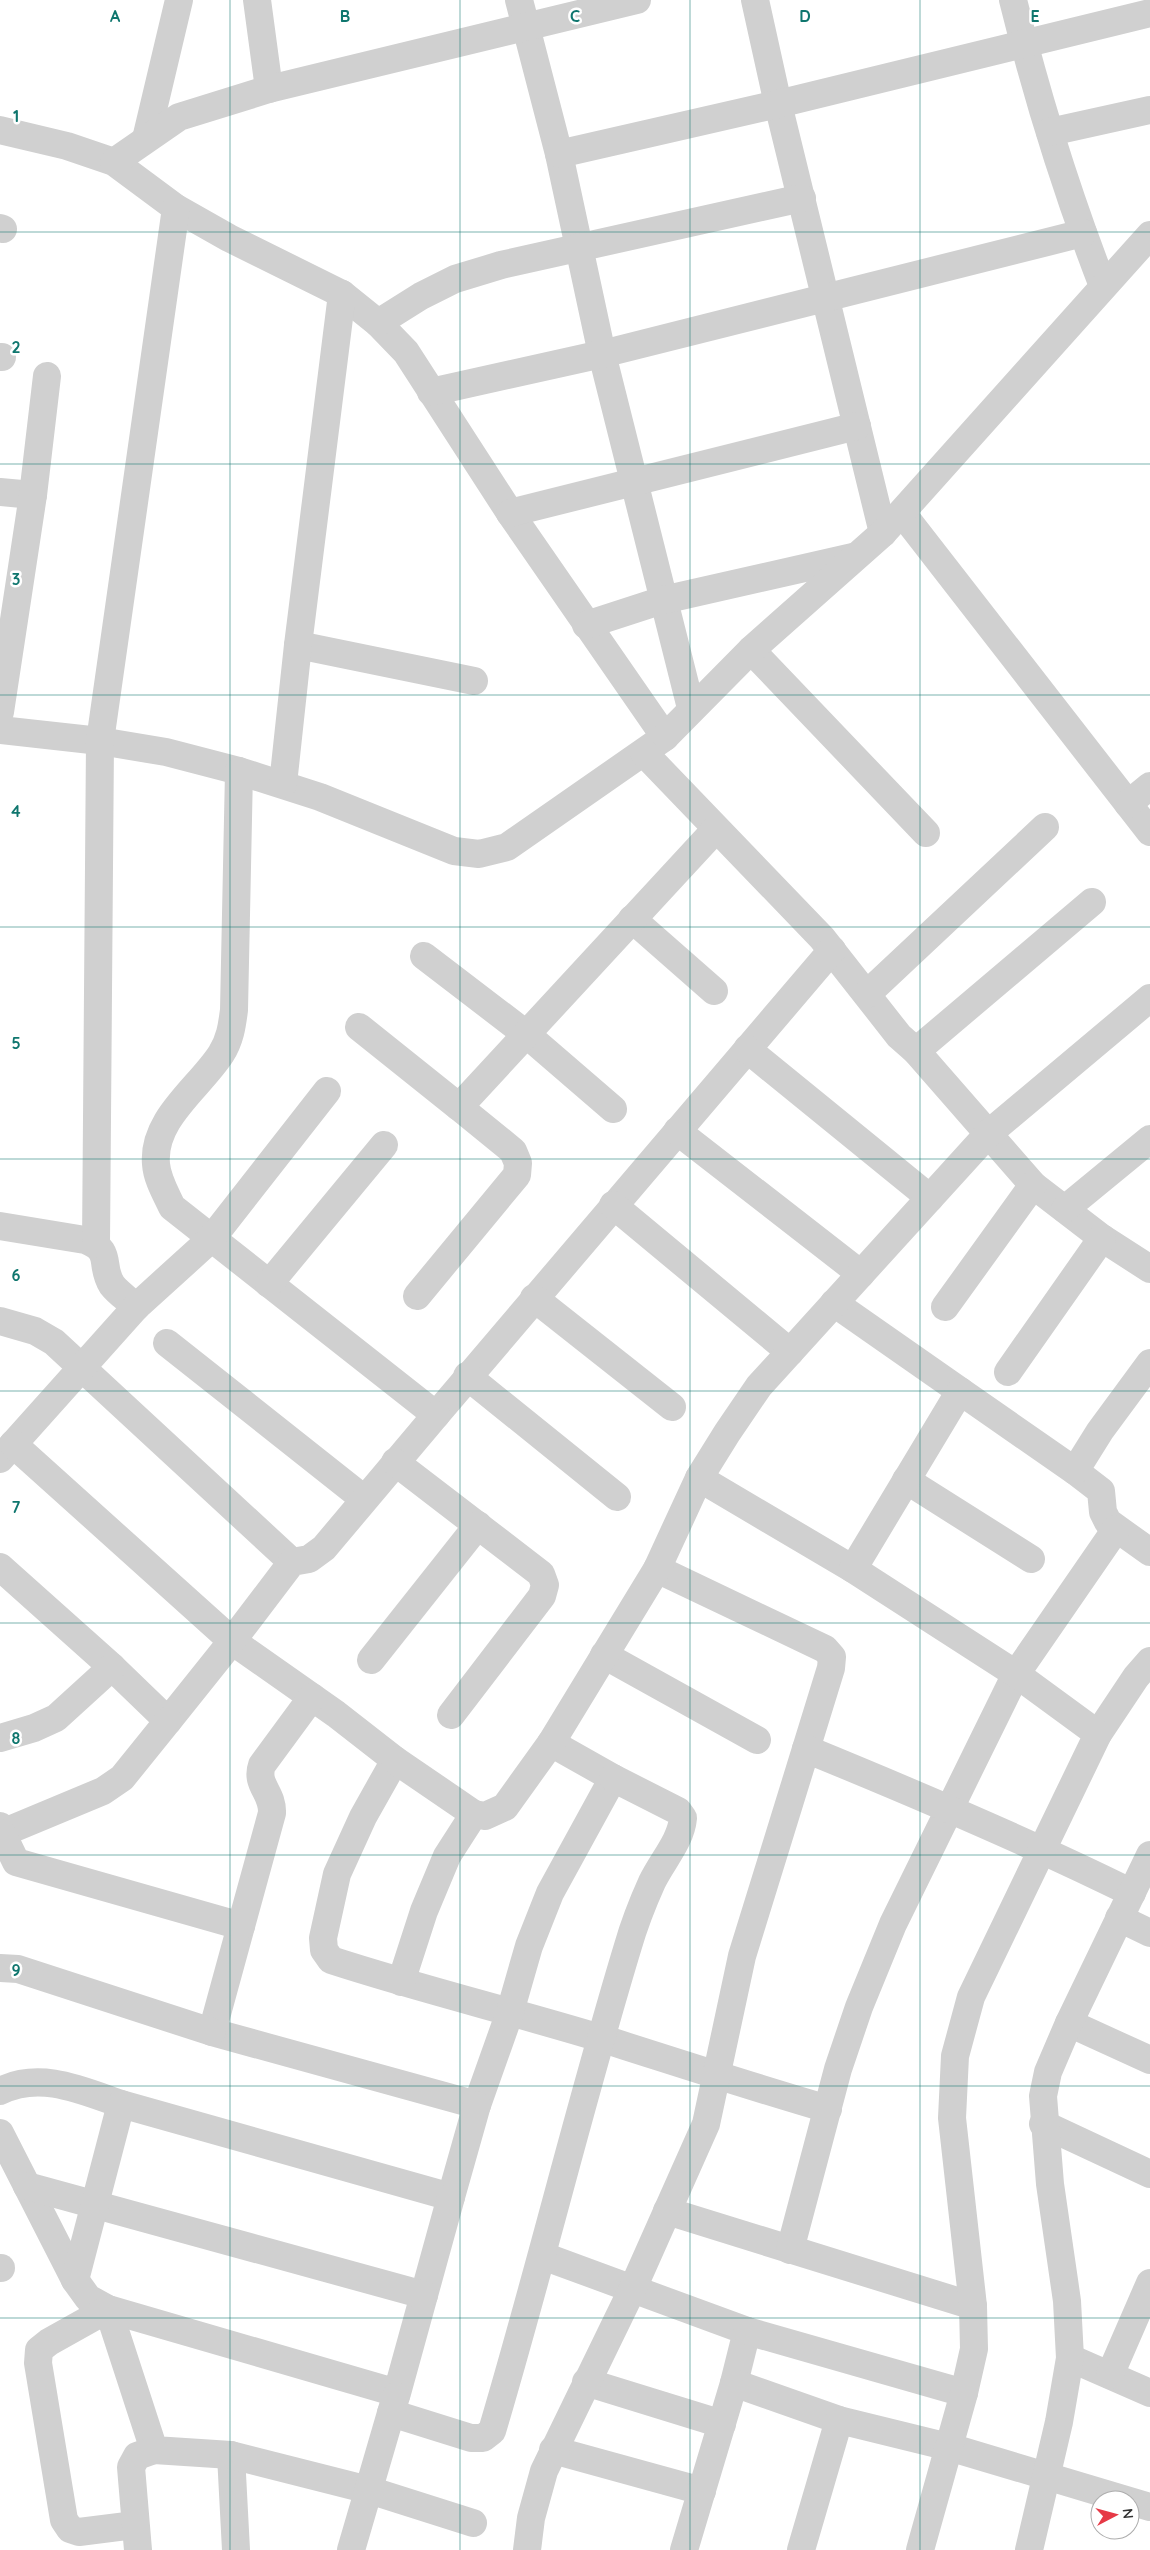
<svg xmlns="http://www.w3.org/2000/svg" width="1150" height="2550" font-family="Quicksand,sans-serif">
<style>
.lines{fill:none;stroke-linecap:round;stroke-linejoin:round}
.minor{stroke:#d0d0d0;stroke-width:28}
.grid{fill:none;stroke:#0f766e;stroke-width:1;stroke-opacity:0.55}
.grid-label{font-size:16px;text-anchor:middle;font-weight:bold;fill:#0f766e;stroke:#fff;stroke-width:5;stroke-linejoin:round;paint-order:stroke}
</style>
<rect width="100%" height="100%" fill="#fff"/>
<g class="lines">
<g class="minor">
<polyline points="257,0 269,89"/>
<polyline points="519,0 559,154 602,354 691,708"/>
<polyline points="755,0 778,104 883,533"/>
<path d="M1013,0C1037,97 1067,193 1103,286"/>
<polyline points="0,130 67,146 114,162 176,208 229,238 342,294 378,323 406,352 510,513 665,737"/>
<polyline points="1050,132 1150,110"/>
<polyline points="146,139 179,0"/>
<polyline points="559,154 778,104 1150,13"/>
<polyline points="114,162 179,117 269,89 637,0"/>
<polyline points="0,228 3,229"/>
<polyline points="378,323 421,296 455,279 501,265 802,198"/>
<polyline points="0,357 2,357"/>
<polyline points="431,392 602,354 1083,233"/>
<polyline points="0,492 33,495"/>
<polyline points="510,513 857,426"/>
<polyline points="902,513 1150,832"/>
<polyline points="586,625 663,600 853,557"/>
<polyline points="298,645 474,681"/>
<polyline points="751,650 926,833"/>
<polyline points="0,712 33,495 47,376"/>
<polyline points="0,730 100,741 166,752 239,771 320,797 454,851 479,854 507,847 665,737 751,650 883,533 1150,235"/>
<polyline points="644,753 822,938 899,1036 916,1051 1033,1185 1102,1238 1150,1269"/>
<path d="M239,771L234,1010C232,1026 230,1040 221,1054C199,1088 152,1119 156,1164C157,1179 166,1194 172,1207L436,1415L832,950"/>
<polyline points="283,784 298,645 342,294"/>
<polyline points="1128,804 1150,786"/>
<polyline points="632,919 714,991"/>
<polyline points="424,956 526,1034 613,1109"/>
<polyline points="867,994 1045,827"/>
<polyline points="359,1027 459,1107"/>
<polyline points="747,1049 930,1198"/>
<polyline points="916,1051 1092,902"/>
<polyline points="677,1131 861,1274"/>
<polyline points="613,1205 790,1352"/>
<polyline points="1065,1209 1150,1139"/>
<path d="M0,1226L85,1240C114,1251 99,1265 112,1285C118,1293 129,1300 136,1307"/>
<polyline points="96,1244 100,741 176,208"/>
<polyline points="269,1284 384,1145"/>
<polyline points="417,1296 517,1175 518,1163 513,1151 459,1107 716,829"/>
<polyline points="534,1298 672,1407"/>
<polyline points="834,1303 960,1391"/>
<polyline points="945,1307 1033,1185"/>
<polyline points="0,1321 35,1331 54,1342 292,1562"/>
<polyline points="167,1343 364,1499"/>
<polyline points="1008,1372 1102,1238"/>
<polyline points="467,1376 617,1497"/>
<path d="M436,1415L324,1548L309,1559L292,1562L232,1641L336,1714L395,1760L363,1817L337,1874L323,1938L324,1950L331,1960C420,1989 511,2011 600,2038C676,2062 752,2087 828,2109"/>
<polyline points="0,1459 136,1307 212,1238 327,1091"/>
<polyline points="395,1462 541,1574 545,1585 542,1596 451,1715"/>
<polyline points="1075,1471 1101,1491 1103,1512 1108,1522 1150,1552"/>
<polyline points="699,1478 853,1569"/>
<polyline points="906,1480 1031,1559"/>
<polyline points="0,1567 112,1667 168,1721 232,1641 13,1444"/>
<polyline points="657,1569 825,1649 832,1657 831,1668 806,1749"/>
<polyline points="604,1655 757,1740"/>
<polyline points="371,1660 478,1525"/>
<polyline points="1098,1734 1136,1677 1150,1661"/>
<polyline points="0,1738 34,1728 56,1718 112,1667"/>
<polyline points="395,1760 474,1814"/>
<polyline points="0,1826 2,1833 103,1791 122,1778 168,1721"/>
<polyline points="2,1833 16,1862 241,1926 212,2032 477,2105 510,2012 529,1946 550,1893 613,1778 551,1743"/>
<polyline points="1119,1918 1150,1933"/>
<path d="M241,1926L272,1813C273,1792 255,1785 262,1765L312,1697"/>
<polyline points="0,1968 18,1969 212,2032"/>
<polyline points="401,1982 424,1911 447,1856 474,1814 485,1816 505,1807 551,1743 657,1569 699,1478 727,1433 759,1386 988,1134 1150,998"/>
<polyline points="1069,2023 1150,2060"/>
<path d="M0,2091C40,2071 81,2090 121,2104L451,2197L477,2105"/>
<polyline points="1043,2124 1150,2174"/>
<polyline points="0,2133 75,2280 88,2298 108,2309 397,2393 451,2197"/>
<polyline points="27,2186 424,2295"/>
<polyline points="667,2211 973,2306"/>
<polyline points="790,2250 838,2069 859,2007 893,1924 1016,1674 1116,1529"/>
<polyline points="543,2256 747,2331 734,2383"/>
<polyline points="0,2268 1,2268"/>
<polyline points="75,2280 121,2104"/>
<polyline points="747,2331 964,2393"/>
<polyline points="1070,2358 1150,2393"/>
<polyline points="1110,2375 1150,2283"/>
<polyline points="586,2382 722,2424"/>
<path d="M391,2413L471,2438H483L492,2431C540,2270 579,2107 628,1946C634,1925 643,1902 652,1882C662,1861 681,1841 683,1818L678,1811L613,1778"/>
<polyline points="553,2450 702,2491"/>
<polyline points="231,2455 236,2550"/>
<polyline points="135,2525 79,2532 70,2529 64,2520 38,2363 39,2350 49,2342 108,2309 154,2450 231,2455 369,2490 473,2523"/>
<polyline points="138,2550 131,2467 137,2456 154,2450"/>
<polyline points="351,2550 396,2396"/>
<path d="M527,2550L531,2518L544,2471L633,2288L706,2124L742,1956L806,1749C916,1794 1025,1840 1132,1893"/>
<polyline points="684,2550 734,2383 839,2420"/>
<polyline points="801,2550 839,2420 949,2447 1150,2507"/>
<polyline points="920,2550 964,2393 974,2349 973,2306 952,2118 955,2056 971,1997 1098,1734 1016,1674 853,1569 960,1391 1075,1471 1100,1431 1150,1363"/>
<polyline points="1029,2550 1059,2422 1070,2358 1067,2301 1050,2184 1043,2096 1048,2072 1069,2023 1150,1855"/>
</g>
</g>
<path class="grid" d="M230,0V2550M460,0V2550M690,0V2550M920,0V2550M0,232H1150M0,464H1150M0,695H1150M0,927H1150M0,1159H1150M0,1391H1150M0,1623H1150M0,1855H1150M0,2086H1150M0,2318H1150"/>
<g class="grid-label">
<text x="115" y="22">A</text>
<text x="345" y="22">B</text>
<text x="575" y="22">C</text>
<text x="805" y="22">D</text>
<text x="1035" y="22">E</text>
<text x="16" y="122">1</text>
<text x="16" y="353">2</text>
<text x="16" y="585">3</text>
<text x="16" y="817">4</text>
<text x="16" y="1049">5</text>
<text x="16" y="1281">6</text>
<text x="16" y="1513">7</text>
<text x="16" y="1744">8</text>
<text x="16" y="1976">9</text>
</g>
<g transform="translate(1115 2515) rotate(84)"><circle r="24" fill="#ffffff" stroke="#adadad"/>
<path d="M0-4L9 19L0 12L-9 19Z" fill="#e63946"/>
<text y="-8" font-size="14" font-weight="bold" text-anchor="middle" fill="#333333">N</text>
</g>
</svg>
